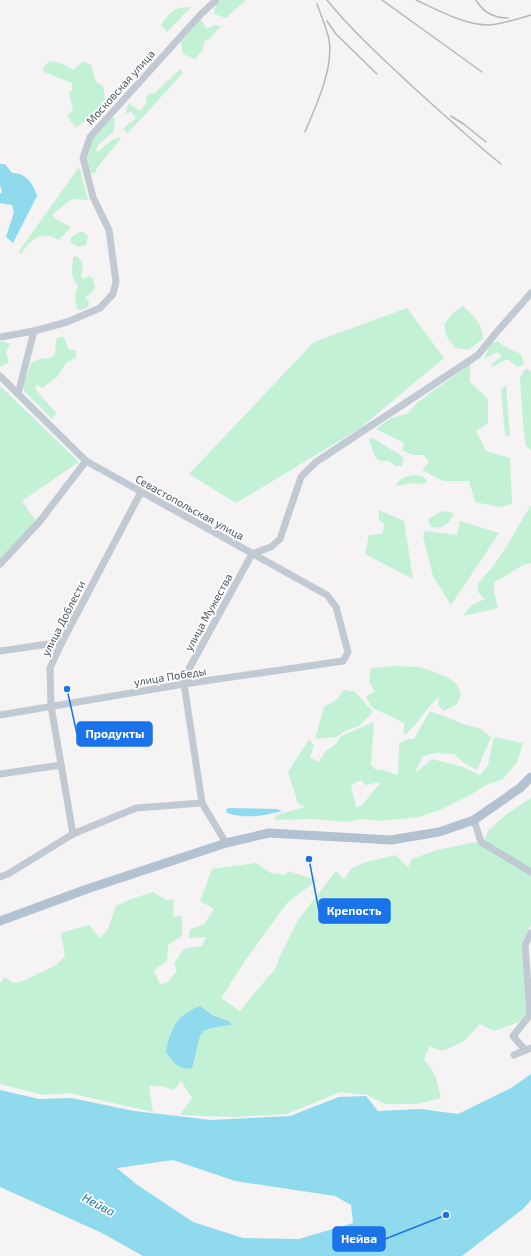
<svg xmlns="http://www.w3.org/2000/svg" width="531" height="1256" font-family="'Exo 2',sans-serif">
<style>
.green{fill:#c3f1d5;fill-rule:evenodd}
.water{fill:#90daee;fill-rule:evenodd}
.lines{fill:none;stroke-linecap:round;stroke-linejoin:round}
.minor{stroke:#c1cad2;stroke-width:7}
.major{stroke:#b3c2d1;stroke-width:9}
.rail{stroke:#b5b8bd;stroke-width:1.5}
.labels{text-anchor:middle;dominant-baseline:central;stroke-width:3.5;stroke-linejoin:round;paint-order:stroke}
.street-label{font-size:11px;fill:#4a5661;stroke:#fff}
.water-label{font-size:12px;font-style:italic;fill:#0c7c9b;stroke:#fff}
.leader{fill:none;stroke:#1a73e8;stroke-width:1.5}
.callout-dot{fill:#1a73e8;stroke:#fff;stroke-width:1.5}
.callout{fill:#1a73e8;stroke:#1a73e8;stroke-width:1.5}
.callout-label{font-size:12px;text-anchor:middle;font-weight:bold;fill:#fff}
</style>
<rect width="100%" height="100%" fill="#f5f3f3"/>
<g class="green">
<polygon points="221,0 246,0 226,18 214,14 216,4"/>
<path d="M191,7L167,32L161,25C170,12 174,7 191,7Z"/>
<polygon points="201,19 206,29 214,25 221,26 210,38 204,42 203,50 195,59 183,54 181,42"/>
<path d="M49,61L63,64L73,70L84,61L91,65L96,82L103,86L105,99C97,111 88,119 76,128L67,116L73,110L69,92L72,90V83L44,72L43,68Z"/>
<polygon points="180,69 183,73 128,133 123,129 136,118 131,111 126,114 128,103 140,111 146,103 146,98 150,93 154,94"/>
<path d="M113,117L115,119L113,132L98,145L96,151H99L113,139L121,137L119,141L97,168L95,173H88C87,166 85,158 87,150C89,140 105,124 113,117Z"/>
<path d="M79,167L86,192L88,200L72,199L53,214L55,219L71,227L59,240C41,230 32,238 21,254L19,251Z"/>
<polygon points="80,232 84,232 88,236 86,245 78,247 71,243 70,238"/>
<path d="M77,256C85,264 83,266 81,276L83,279L89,276L93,278L95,289L85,298L89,301L88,307L81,310L77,309L75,295L78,286C69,274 73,270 73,257Z"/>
<path d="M463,306C473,315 483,324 483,339L468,350L455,348L447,337L444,324L452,314Z"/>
<polygon points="407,308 444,358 359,429 236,503 189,474 314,342"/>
<polygon points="58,337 64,337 69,350 76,350 76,358 66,363 57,377 42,388 37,384 35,389 56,413 52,419 25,392 23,387 31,363 39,359 51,358 55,354 56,342"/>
<polygon points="3,341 10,344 6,352 9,362 0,367 0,342"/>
<polygon points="497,341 507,348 521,354 524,364 518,367 507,359 492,367 492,364 502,356 497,352 484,359 490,345"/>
<polygon points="470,364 470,382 488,399 488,423 476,431 486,451 510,458 512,504 499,507 475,502 469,481 443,481 422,470 429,462 424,455 413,455 402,450 404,443 376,429 391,418 407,414 417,403"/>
<polygon points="525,369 529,369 531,372 531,450 526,446 523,423 520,378"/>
<polygon points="506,385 510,436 505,435 501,389"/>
<polygon points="0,386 79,462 22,501 36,521 0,559"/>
<polygon points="373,438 400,455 404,459 402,466 395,466 389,461 380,461 375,457 369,439"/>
<path d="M415,475L422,476L427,481L424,484L414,483L396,486C399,478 406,476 415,475Z"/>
<path d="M531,505V563L523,565L494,583V592L498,608L463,616L472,605L485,599L478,592V583C501,561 514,532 531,505Z"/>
<polygon points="379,510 404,521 413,579 365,554 369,535 382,534 385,525 379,520"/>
<path d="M442,511L454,513C448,525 445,529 431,527L428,519Z"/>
<polygon points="460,521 499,533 451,605 433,576 423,536 425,531 457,535"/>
<path d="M395,666L420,667L445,676L456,683L461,694L457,704L444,711L438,705L439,697C425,708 418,725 404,735V723L373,708L366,698L369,694L375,692L369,682L371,668Z"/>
<polygon points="344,690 355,692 373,712 359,726 345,731 336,737 315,739 324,707 336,700"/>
<path d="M430,711L466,725L481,729L491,737L477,770L464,763L454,754L435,753L423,756L415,773L432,759L463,767L480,775L488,765L494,737L523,743L517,762L503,779L486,785L472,794L440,810L418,817L380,821L361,819L347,822L312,819L275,820L276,815L305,807L298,803L288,772L309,739L314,746L310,757L318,762L326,751L336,744L341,736L374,722L371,765L376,770H383L398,775L399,743L408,739H414ZM361,780L365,785L381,782L362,805L356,808L351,785Z"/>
<polygon points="531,798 531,868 484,841 488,831 507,814"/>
<path d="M476,842L531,875V925L521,945L527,1015L519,1022L494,1031L480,1024L463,1042L442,1051L430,1046L424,1059L435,1075L441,1098L417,1104H385L367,1095L340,1092L287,1114L234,1117L180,1115L192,1098L181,1081L174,1090L161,1086H149L153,1112L69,1093L44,1095L0,1084V983L5,977L13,983L23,981L56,965L65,956L61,933L89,925L100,938L108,929L116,906L131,899L153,892L166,900L174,899L173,917L182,916V936L168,945L167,961L154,970L160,985L168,982L177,971L174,963L184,949L202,946L206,937L189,938L190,930L204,924L214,909L200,901L212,869L256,863L271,873L285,875L288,871L317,880L287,903L247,958L221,998L240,1011L268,977L275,970L280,956L298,920L336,871L344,879L352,868L366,862L396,855L408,867L412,859L437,850ZM200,1006L214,1016L229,1021L232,1025C221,1026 201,1026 198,1040C197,1046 197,1053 195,1059L166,1052L171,1030Z"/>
</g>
<g class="water">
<path d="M0,164H5L12,173C26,173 33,183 37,196L13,243L6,237L14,212L12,205L0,203V194L2,192L0,185Z"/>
<path d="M229,808L277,809L282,811C264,816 246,819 227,813L226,810Z"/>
<path d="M200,1006L214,1016L229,1021L232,1025C189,1029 204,1035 192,1068C179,1071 173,1062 166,1052C170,1028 176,1016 200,1006Z"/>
<path d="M531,1074V1200L523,1209L462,1256H143L102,1233L0,1187V1090L39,1099L71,1098L134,1111L211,1120L290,1116L339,1097L366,1096L378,1111L420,1109L458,1114L511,1088ZM173,1160L235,1181L335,1196L351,1205L353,1223L299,1239L243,1238L193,1222L136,1184L117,1168Z"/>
</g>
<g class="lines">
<g class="minor">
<polyline points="0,337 34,331 67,322 100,308 113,294 116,282 109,230 93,197 83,158 90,137 201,14 216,0"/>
<polyline points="0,376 86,461 327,595 336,607 348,652 343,661 184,684 0,715"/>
<polyline points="18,394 34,331"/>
<polyline points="0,564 40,521 86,461"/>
<polyline points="0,651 62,642"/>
<polyline points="0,774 61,765"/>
<polyline points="474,820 481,842 531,872"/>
<polyline points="73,834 51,706 50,668 62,642 141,492"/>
<polyline points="226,843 202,803 184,684 185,676 252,554 271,547 280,539 301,477 316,462 478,355 495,334 531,293"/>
<polyline points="0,877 8,874 73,834 136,808 202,803"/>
<polyline points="525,1050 513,1036 530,1015 525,945 531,933"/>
<polyline points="514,1055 531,1048"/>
</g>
<polyline class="major" points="0,921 87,889 226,843 269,833 391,840 439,832 474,820 520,788 531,777"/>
<g class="rail">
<path d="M327,0C353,32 383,59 413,87C442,113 471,140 501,164"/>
<polyline points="382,0 482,72"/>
<path d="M416,0C438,10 464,25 489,25C503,24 517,19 531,15"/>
<path d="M476,0C483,12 494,18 508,18"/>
<polyline points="327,21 336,34 377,74"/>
<polyline points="451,116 465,125 486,142"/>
<path d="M305,132C316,105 334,69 329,39C326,27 321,15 317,4"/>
</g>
</g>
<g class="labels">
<g class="street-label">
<text transform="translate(120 87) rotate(-48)">Московская улица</text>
<text transform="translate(190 507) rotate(29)">Севастопольская улица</text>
<text transform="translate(208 612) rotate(-61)">улица Мужества</text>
<text transform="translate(63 618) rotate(-63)">улица Доблести</text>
<text transform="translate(170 676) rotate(-9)">улица Победы</text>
</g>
<g class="water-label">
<text transform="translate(99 1204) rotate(28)">Нейва</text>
</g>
</g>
<path class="leader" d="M67 689L77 734M309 859L319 911M446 1215L385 1239"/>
<g class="callout-dot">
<circle cx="67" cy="689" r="4"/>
<circle cx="309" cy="859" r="4"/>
<circle cx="446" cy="1215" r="4"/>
</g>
<g class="callout">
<rect x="77" y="722" width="75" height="24" rx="4"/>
<rect x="319" y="899" width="71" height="24" rx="4"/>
<rect x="333" y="1227" width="52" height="24" rx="4"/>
</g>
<g class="callout-label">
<text x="115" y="738">Продукты</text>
<text x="354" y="915">Крепость</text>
<text x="359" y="1243">Нейва</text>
</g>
</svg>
